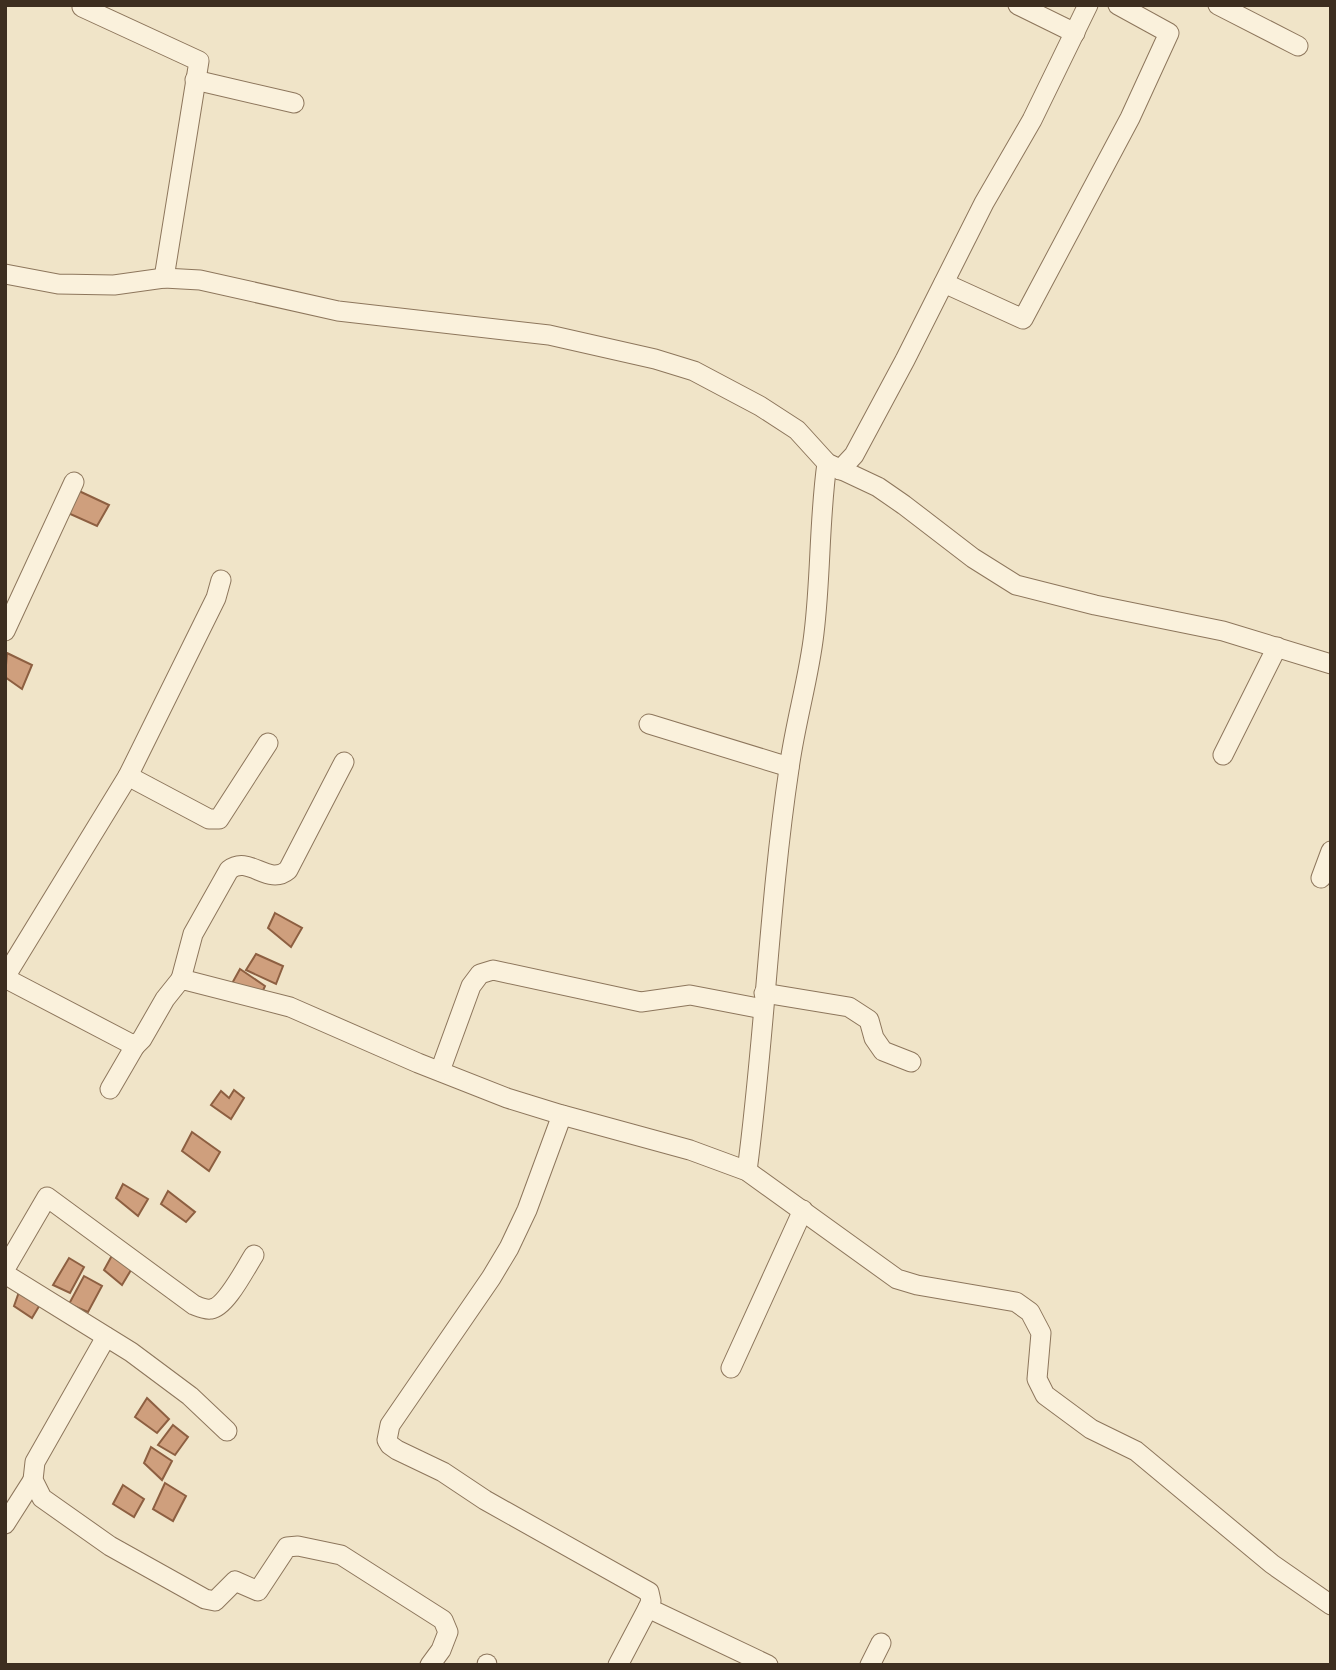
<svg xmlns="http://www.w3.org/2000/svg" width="1336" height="1670" font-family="'Times New Roman',serif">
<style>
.building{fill:#cf9f7d;stroke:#8d5f41;stroke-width:2}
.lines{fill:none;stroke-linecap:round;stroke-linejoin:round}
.minor-casing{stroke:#8d765c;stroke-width:21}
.minor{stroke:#faf1dc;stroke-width:19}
</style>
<rect width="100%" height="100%" fill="#f0e4c8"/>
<g class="building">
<polygon points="79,491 109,505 97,526 68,513"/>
<polygon points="7,653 32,665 22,689 5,677"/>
<polygon points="275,913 302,928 291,947 268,928"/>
<polygon points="256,954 283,966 276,984 246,970"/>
<polygon points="240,969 265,986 261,995 230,987"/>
<polygon points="234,1090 244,1098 231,1119 211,1105 221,1091 229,1098"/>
<polygon points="192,1132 220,1152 209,1171 182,1151"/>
<polygon points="123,1184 148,1199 138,1216 116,1198"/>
<polygon points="168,1191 195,1212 186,1222 161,1204"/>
<polygon points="115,1250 134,1265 122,1285 104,1270"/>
<polygon points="69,1258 84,1267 70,1293 53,1285"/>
<polygon points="84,1276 102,1286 88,1312 69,1304"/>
<polygon points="19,1292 41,1303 32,1318 14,1306"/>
<polygon points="147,1398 169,1419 157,1433 135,1417"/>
<polygon points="173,1425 188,1437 175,1455 158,1445"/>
<polygon points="151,1447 172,1461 162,1480 144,1463"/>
<polygon points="165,1483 186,1496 173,1521 153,1509"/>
<polygon points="123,1485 144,1499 134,1517 113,1504"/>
</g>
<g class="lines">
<g class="minor-casing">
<g id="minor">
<polyline points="1018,5 1075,33"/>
<polyline points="1218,5 1298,46"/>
<polyline points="82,7 199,61 164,278"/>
<polyline points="195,80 294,103"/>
<polyline points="5,274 58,284 114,285 164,278 200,280 338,311 549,335 655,359 694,371 760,406 797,430 827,463 878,487 904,505 973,558 1016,585 1095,605 1223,631 1331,664"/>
<polyline points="944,283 1023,319 1130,118 1169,33 1118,5"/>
<polyline points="840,470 854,455 905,360 984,203 1032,120 1088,5"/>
<polyline points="5,631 74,482"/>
<polyline points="649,724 789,767"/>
<polyline points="1223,755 1277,647"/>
<polyline points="128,776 209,819 219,819 268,743"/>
<polyline points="1321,878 1331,851"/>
<polyline points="5,977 128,776 216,598 221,580"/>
<polyline points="5,978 135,1046 142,1039 165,999 181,979 290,1007 418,1063 507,1098 562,1115 690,1150 747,1171 897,1279 917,1285 1016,1302 1030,1312 1041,1333 1037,1379 1045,1395 1091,1429 1136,1451 1272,1564 1331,1605"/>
<path d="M181,979L193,934L229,870C249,854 268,887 288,870L344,762"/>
<polyline points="764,993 849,1007 869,1020 874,1038 883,1051 911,1062"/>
<polyline points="440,1071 471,986 480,974 493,970 641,1002 690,995 763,1009"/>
<polyline points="110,1089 135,1046"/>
<polyline points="562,1115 527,1210 509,1248 491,1278 390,1425 387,1440 390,1445 397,1450 443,1472 485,1500 649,1592 651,1601 648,1608 768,1665"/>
<path d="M747,1171C765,1037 769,902 789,769C795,723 809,678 814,633C821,576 819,520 827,463"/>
<path d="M5,1269L47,1197L194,1305C199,1307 205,1310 211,1309C226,1307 245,1269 254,1255"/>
<polyline points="5,1274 131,1352 190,1396 227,1431"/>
<polyline points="106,1337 35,1462 33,1480 42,1498 110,1546 205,1599 215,1601 235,1581 258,1591 287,1547 298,1546 341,1555 443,1620 448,1632 441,1650 430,1665"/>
<polyline points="731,1368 803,1210"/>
<polyline points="5,1524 33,1480"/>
<polyline points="487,1665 487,1664"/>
<polyline points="618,1665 648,1608"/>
<polyline points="870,1665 881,1643"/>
</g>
</g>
<use href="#minor" class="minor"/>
</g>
<rect width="1336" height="1670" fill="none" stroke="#3d2e20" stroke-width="14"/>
</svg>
